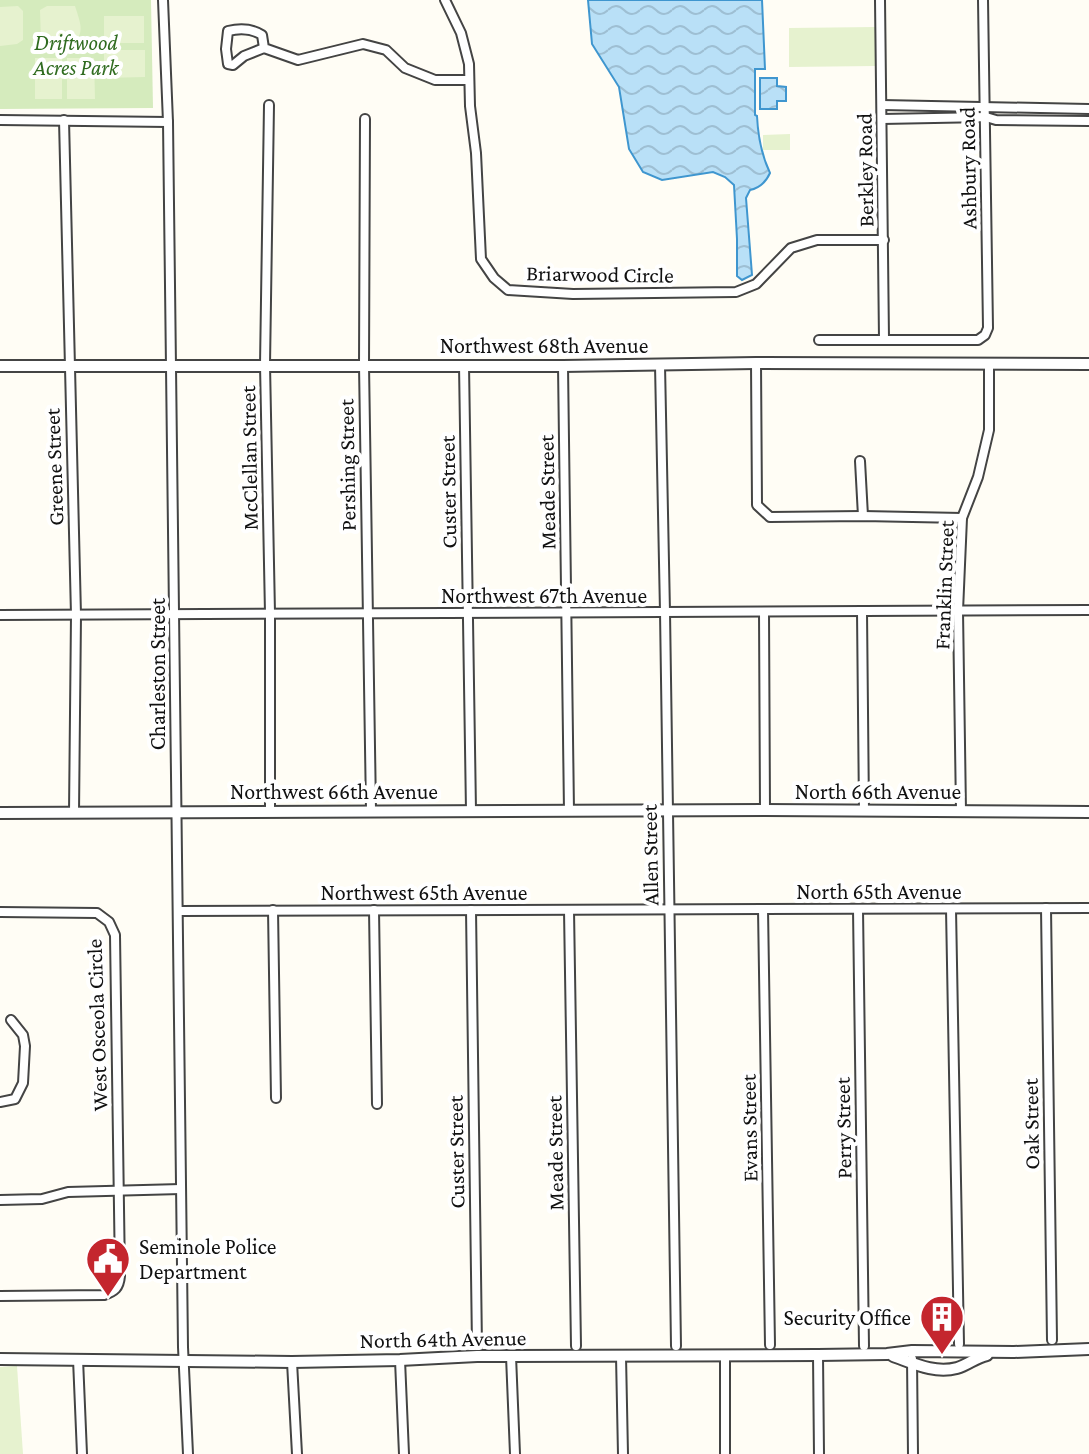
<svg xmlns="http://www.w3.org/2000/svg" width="1089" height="1454" font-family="'Crimson Pro',serif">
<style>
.park{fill:#d5ebbd}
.pitch{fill:#e6f2cf}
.water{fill:url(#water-waves);stroke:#3f96cf;stroke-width:2}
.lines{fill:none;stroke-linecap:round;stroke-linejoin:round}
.minor-casing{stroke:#444;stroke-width:12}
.tertiary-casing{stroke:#444;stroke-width:14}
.minor{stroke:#fff;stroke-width:8}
.tertiary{stroke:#fff;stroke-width:10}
.labels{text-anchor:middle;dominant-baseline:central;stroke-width:8;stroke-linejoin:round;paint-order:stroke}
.park-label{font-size:22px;font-style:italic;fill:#2f6b1f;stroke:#fff}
.street-label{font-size:22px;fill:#111;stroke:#fff}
.poi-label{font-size:22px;fill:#111;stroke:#fff;text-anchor:start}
</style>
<defs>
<pattern id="water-waves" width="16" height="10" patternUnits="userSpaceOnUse" patternTransform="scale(2)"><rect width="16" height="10" fill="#b9e0f7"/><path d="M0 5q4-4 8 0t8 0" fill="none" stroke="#9ebfd3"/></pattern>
</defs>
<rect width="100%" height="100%" fill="#fffdf5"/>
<polygon class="park" points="0,0 151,0 153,108 0,109"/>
<g class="pitch">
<polygon points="18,6 23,11 23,40 17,44 0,46 0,7"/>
<path d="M47,6H75C81,25 87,36 66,49L46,46L41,42L40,10Z"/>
<rect x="104" y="16" width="40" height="27"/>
<polygon points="875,27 875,66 789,67 789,28"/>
<polygon points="104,50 145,50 145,77 104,78"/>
<rect x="35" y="58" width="27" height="41"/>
<polygon points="67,58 94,58 95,99 67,99"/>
<polygon points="790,134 790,150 763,150 763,135"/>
<polygon points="17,1366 23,1454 0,1454 0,1367"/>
</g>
<g class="water">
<path d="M588,0H762L765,69H755V115L757,116C758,137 761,154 770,173C766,182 759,188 750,190L746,198L752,275L742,280L737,276V239L734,185L725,177L713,172L662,180L643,172L629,149L619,87L592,44Z"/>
<polygon points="760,78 777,78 777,86 786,87 786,101 777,101 777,109 760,109"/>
</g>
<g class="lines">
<g class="minor-casing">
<g id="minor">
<polyline points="163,0 168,122 183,1347 188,1454"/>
<polyline points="445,0 461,33 469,64 470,106 476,153 481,259 494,278 508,290 573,294 736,292 756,284 791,248 817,240 884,240"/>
<polyline points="880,0 884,339"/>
<path d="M264,48L262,35C251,28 240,28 228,31L226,49L228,64L233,65L244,56L264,48L298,60L363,44L386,50L405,68L435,80H469"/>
<polyline points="269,105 265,365 270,613 270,811"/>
<polyline points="882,105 1089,109"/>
<polyline points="365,119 364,365 371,810"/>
<polyline points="882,119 986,117 996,120 1089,121"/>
<polyline points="0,120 168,122"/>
<polyline points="64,120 76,615 74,813"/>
<polyline points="819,340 978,340 985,335 988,328 983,0"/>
<polyline points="756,363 757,505 770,517 863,516 962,518"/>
<polyline points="464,365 471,811"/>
<polyline points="660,365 665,612 676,1346"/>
<polyline points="563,366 569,811"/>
<polyline points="860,461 863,516"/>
<polyline points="764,612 765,810"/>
<polyline points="862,612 864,811"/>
<polyline points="0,615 1089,610"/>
<polyline points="961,811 958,611 962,518 978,477 989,430 989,364"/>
<polyline points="1046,908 1052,1340"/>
<polyline points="763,909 770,1345"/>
<polyline points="858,909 864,1346"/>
<polyline points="951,909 959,1344"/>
<polyline points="273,910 276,1098"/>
<polyline points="374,910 377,1104"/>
<polyline points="471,910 477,1346"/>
<polyline points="569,910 576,1346"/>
<polyline points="179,911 1089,908"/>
<path d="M0,912L97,913L109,922L115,935L120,1276C119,1288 115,1291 104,1295L0,1296"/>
<polyline points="0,1102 15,1099 23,1083 25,1046 23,1035 11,1020"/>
<polyline points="0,1200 42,1199 68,1192 181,1189"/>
<polyline points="725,1355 725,1454"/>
<polyline points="818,1355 819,1454"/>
<polyline points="511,1356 515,1454"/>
<polyline points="621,1356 623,1454"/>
<polyline points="78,1359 82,1454"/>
<polyline points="912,1359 913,1454"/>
<polyline points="400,1360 404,1454"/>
<polyline points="292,1362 297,1454"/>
</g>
</g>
<g class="tertiary-casing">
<g id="tertiary">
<polyline points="0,366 563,366 756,363 1089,364"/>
<polyline points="0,813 765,810 1089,812"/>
<path d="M893,1356C913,1363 934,1374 957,1368C968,1365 976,1357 987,1355"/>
<polyline points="0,1359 292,1362 400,1360 477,1356 818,1355 887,1354 912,1351 1014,1352 1089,1349"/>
</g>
</g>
<use href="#minor" class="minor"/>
<use href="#tertiary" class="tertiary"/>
</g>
<defs>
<g id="civic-pin" transform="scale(2.3)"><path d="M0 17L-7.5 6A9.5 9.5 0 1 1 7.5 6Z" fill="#c4262e" stroke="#fff"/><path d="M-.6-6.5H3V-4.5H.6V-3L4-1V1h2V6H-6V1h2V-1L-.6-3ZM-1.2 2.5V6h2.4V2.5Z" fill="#fff"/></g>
<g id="building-pin" transform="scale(2.3)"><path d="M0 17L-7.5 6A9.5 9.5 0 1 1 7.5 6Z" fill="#c4262e" stroke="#fff"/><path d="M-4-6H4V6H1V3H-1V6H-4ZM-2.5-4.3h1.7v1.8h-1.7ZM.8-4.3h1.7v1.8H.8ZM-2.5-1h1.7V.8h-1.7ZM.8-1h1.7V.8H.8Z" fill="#fff"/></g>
</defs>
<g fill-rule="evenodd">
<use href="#civic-pin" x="108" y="1259"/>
<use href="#building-pin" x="942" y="1317"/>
</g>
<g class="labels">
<g class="park-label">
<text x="76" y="42">Driftwood<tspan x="76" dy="25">Acres Park</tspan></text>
</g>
<g class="street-label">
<text transform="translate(968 168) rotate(-91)">Ashbury Road</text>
<text transform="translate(865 170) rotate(-91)">Berkley Road</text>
<text transform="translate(600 274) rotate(1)">Briarwood Circle</text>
<text x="544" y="345">Northwest 68th Avenue</text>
<text transform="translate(249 458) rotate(-91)">McClellan Street</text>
<text transform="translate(347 465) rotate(-91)">Pershing Street</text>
<text transform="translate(54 467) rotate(-92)">Greene Street</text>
<text transform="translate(448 492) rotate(-91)">Custer Street</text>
<text transform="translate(547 492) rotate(-91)">Meade Street</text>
<text transform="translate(944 585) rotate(-88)">Franklin Street</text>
<text x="544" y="595">Northwest 67th Avenue</text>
<text transform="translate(157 674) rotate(-90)">Charleston Street</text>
<text x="334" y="791">Northwest 66th Avenue</text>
<text x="878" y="791">North 66th Avenue</text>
<text transform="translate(650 855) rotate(-91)">Allen Street</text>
<text x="879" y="891">North 65th Avenue</text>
<text x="424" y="892">Northwest 65th Avenue</text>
<text transform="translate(97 1025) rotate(-92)">West Osceola Circle</text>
<text transform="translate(1031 1124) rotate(-91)">Oak Street</text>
<text transform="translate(749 1128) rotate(-91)">Evans Street</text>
<text transform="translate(843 1128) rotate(-91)">Perry Street</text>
<text transform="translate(456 1152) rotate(-91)">Custer Street</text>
<text transform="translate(555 1153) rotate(-91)">Meade Street</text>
<text transform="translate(443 1339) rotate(-1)">North 64th Avenue</text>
</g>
<g class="poi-label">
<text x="139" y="1246">Seminole Police<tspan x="139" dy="25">Department</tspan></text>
<text x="911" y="1317" text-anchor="end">Security Office</text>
</g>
</g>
</svg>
